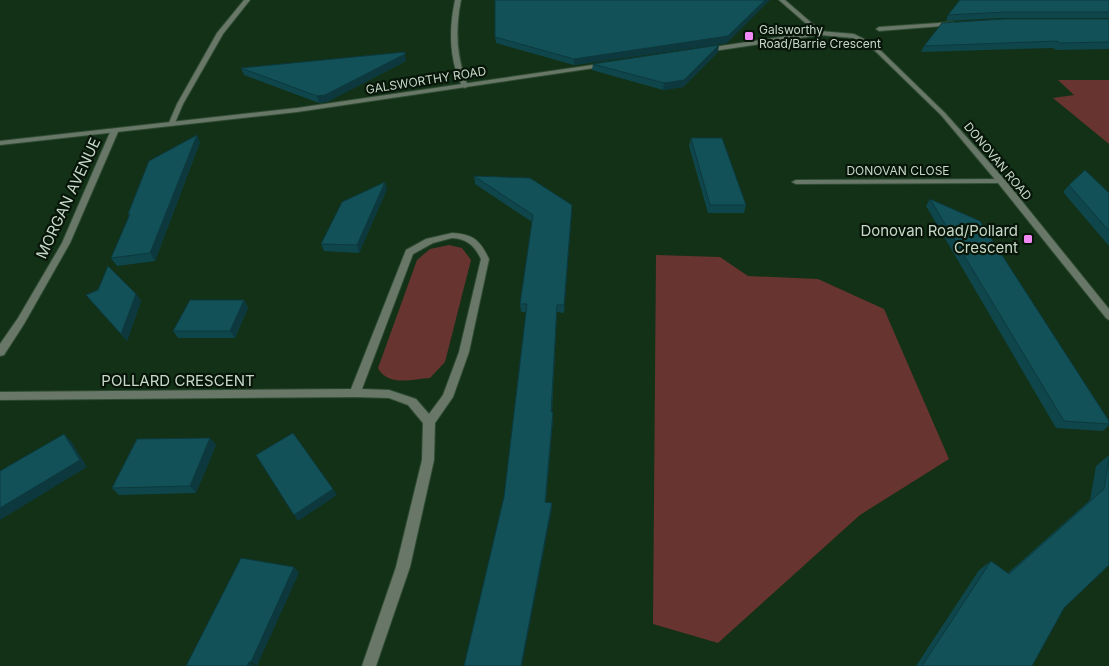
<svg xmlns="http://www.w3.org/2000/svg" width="1109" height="666" font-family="Inter,sans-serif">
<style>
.green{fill:#68342f}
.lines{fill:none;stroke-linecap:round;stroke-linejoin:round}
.minor-casing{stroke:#2f4c32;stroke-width:2}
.tertiary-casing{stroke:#2f4c32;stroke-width:2}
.minor{fill:#687768;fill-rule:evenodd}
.tertiary{fill:#687768;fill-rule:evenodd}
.wall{fill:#0f464c}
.shaded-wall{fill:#0d393e}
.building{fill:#125158;stroke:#0d393e}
.poi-dot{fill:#f18af4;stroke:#08160a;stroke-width:2}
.labels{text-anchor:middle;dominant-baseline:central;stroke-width:4.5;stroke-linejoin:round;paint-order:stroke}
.far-poi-label{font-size:12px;fill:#c6d8c7;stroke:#08160a;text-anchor:start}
.far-street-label{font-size:12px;fill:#c6d8c7;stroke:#08160a}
.street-label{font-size:15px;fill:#c6d8c7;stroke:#08160a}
.poi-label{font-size:15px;fill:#c6d8c7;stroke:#08160a;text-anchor:end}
</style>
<rect width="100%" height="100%" fill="#123116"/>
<g class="green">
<polygon points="1058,80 1109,80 1109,144 1053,98 1074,95"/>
<path d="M449,245L462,248L471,260L445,362L430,378C412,379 388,387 378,368L417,260L430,249Z"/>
<polygon points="656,255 720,257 748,276 818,279 884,309 949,459 860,515 718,643 653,624"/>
</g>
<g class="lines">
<g class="minor-casing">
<g id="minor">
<polygon points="244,0 250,0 223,34 183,104 174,125 169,126 168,125 177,104 217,33"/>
<path d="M455,0H461C455,30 456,57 468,86L465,88C460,85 458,77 456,71C449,47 450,24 455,0Z"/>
<polygon points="779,0 785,0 822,32 822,34 818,34"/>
<polygon points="953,22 956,24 955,25 879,31 876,29 879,27"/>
<polygon points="111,130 118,132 70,243 24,324 4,355 0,356 0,344 18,318 62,243"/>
<polygon points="1001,179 1005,181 1004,183 796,184 792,182 796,180"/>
<path d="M452,233C473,234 480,240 489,259L469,352L453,397L435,423L434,460L410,567L376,666H362L396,567L422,460L423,423L408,405L389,398L355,397L0,400V392L351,389L406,250L426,239ZM452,238C467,239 474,245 481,259L459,352L443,395L429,414L416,399L389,390L362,389L413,254L433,243Z"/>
</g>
</g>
<g class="tertiary-casing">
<g id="tertiary">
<polygon points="820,31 854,34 874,44 945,113 1004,179 1109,309 1109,320 1106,318 998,183 941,115 870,46 853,38 820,35 707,52 704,50 707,48"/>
<polygon points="606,63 608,64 608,66 297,112 0,145 0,141 297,108"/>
</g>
</g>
<use href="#minor" class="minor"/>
<use href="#tertiary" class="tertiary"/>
</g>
<g class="wall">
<polygon points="1109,0 1109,18 1001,18 946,21 948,15"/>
<polygon points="1109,19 1109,49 1056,50 1053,48 921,52 924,46"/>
<polygon points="495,37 727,43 574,65 496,43"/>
<polygon points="718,52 683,87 663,90 592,70 593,64"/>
<polygon points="406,61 327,102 319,103 244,75 241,68"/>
<polygon points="691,138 746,205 744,213 708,213 689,146"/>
<polygon points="200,142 155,261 117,266 111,258 129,216 128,214"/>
<polygon points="474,176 572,205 564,313 557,312 552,412 553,419 546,502 552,509 504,497 526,312 521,312 520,304 532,222 475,184"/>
<polygon points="1069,185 1109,193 1109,246 1063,192"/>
<polygon points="387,189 359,253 324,251 321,244"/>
<polygon points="930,199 1109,421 1109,425 1103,431 1056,428 926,206"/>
<polygon points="136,294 141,301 127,341 86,295"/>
<polygon points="244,300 248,308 235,338 178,338 173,331"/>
<polygon points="216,445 196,493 119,495 112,488"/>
<polygon points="1109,455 1109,565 1064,608 1032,666 916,666 979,570 991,561 1008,573 1090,500 1096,466"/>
</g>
<g class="shaded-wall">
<polygon points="765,0 770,0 727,43 574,65 574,59"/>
<polygon points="719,45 718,52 683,87 663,90 664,83"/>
<polygon points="405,54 406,61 327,102 319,103 317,96"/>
<polygon points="197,135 200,142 155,261 150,253"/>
<polygon points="385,182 387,189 359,253 357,245"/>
<polygon points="572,205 572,212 564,313 564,305"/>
<polygon points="136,294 141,301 127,341 121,334"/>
<polygon points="244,300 248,308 235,338 230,331"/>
<polygon points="553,412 553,419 545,508 545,502"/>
<polygon points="64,434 71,441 87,467 0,520 0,508"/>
<polygon points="210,438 216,445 196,493 190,486"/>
<polygon points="333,489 337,495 298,521 294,515"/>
<polygon points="552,503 552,509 522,666 521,666"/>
<polygon points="294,567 299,573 257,666 251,662"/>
<polygon points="249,662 255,666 247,666"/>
</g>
<g class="building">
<polygon points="495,0 765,0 728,36 574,59 495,37"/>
<polygon points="960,0 1109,0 1109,12 1004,12 948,15"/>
<polygon points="1004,19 1109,19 1109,42 1060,43 1057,41 924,46 942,23"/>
<polygon points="719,45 684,80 664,83 593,64"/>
<polygon points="405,52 405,54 325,95 317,96 241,68"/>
<polygon points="197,135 150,253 111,258 130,214 128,214 149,161"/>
<polygon points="691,138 722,138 746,205 710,205"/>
<polygon points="1085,170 1109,193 1109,231 1069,185"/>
<polygon points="474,176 530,178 572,205 564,305 557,305 551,412 553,412 545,502 552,503 521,666 464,666 504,497 527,304 520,304 533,215"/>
<polygon points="385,182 357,245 321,244 342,202"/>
<polygon points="930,199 980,221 1109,421 1109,424 1064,421"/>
<polygon points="108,266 136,294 121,334 86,295 98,290"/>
<polygon points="190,300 244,300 230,331 173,331"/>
<polygon points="293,433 333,489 294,515 256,455"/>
<polygon points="64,434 80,460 0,508 0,471"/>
<polygon points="210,438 190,486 112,488 137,439"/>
<polygon points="1109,458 1109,565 1064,608 1032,666 922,666 991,561 1009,574 1104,489"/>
<polygon points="241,558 294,567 251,662 249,662 247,666 186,666"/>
</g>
<g class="poi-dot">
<rect x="744" y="31" width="10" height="10" rx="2.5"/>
<rect x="1023" y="234" width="10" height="10" rx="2.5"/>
</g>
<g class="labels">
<g class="far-poi-label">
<text x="759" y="29">Galsworthy<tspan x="759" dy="14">Road/Barrie Crescent</tspan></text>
</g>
<g class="far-street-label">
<text transform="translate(426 80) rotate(-9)">GALSWORTHY ROAD</text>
<text transform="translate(998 161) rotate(50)">DONOVAN ROAD</text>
<text x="898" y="170">DONOVAN CLOSE</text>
</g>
<g class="street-label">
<text transform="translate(68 198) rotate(-65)">MORGAN AVENUE</text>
<text x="178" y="380">POLLARD CRESCENT</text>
</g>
<g class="poi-label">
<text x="1018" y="230">Donovan Road/Pollard<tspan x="1018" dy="17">Crescent</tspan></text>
</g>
</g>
</svg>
